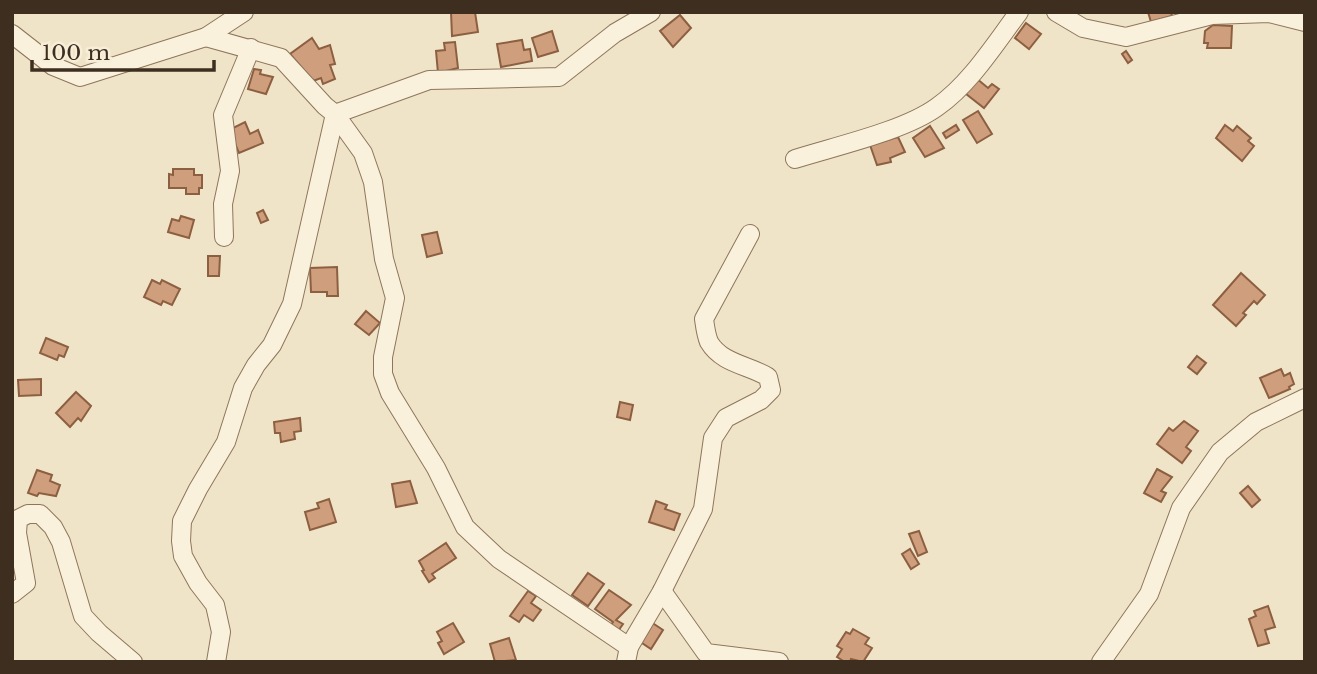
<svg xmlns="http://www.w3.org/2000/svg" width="1317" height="674" font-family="'Libre Baskerville',serif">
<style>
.building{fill:#cf9f7d;stroke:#8d5f41;stroke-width:2}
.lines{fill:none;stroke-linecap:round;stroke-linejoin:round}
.minor-casing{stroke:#8d765c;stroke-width:20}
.minor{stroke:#faf1dc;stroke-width:18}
</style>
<rect width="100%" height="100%" fill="#f0e4c8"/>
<g class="building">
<polygon points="451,12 475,12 478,32 452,36"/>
<polygon points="1148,12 1171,12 1172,16 1151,22"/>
<polygon points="680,15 691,28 673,47 660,31"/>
<polygon points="1026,23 1041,34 1029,49 1015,38"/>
<polygon points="1213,25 1232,26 1231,48 1207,48 1208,43 1204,43 1205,31"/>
<polygon points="552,31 558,51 538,57 532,38"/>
<polygon points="312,38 319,49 330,45 335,64 330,65 335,79 323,84 321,78 313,81 290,54"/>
<polygon points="522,40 524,50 530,49 532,61 501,67 497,44"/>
<polygon points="455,42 458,68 438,73 436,51 445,50 444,43"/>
<polygon points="1126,51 1132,60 1128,63 1122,54"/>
<polygon points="254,69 261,70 260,74 273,77 266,94 248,89"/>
<polygon points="976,78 988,88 992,84 999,89 984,108 961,90"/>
<polygon points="978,111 992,134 977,143 963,120"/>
<polygon points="245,122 250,134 258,130 263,143 239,153 229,130"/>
<polygon points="956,125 959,130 946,138 943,133"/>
<polygon points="1225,125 1233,131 1237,126 1251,138 1248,141 1254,146 1242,161 1216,138"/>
<polygon points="930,126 944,148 925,157 913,138"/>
<polygon points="898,137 905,152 890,158 891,162 877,165 870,145"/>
<polygon points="173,169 194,169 194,175 202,175 202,188 199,188 199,194 186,194 186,188 169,188 169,174 173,175"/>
<polygon points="263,210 268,220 261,223 257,213"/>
<polygon points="181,216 194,220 189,238 168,232 172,219 179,221"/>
<polygon points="437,232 442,253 427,257 422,235"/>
<polygon points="208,256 220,256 219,276 208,276"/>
<polygon points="337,267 338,296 327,296 327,292 311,292 310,268"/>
<polygon points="1241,273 1265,295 1257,304 1254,301 1243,313 1246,315 1236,326 1213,305"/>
<polygon points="152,280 160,284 162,280 180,289 172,305 163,301 161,305 144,297"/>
<polygon points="366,311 380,323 369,335 355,324"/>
<polygon points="46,338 68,347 64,357 59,355 57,360 40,353"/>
<polygon points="1197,356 1206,363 1197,374 1188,367"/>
<polygon points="1281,369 1284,376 1290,373 1294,384 1289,387 1290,389 1269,398 1260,378"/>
<polygon points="41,379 41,395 19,396 18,380"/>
<polygon points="76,392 91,406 81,421 78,418 70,427 56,413"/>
<polygon points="620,402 633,405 630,420 617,417"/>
<polygon points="300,418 301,431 294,432 295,439 281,442 280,433 275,433 274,422"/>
<polygon points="1184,421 1198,431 1186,447 1191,451 1182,463 1157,444 1169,428 1173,431"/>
<polygon points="1157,469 1172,477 1161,491 1166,493 1161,502 1144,493"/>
<polygon points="37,470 52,475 50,481 60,485 56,496 39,493 37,496 28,493"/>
<polygon points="410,481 417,503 396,507 392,484"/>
<polygon points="1248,486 1260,500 1252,507 1240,493"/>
<polygon points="329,499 336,522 310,530 305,512 319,508 317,503"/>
<polygon points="656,501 667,505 665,509 680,514 674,530 649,522"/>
<polygon points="919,531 927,552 918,556 909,534"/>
<polygon points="446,543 456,558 432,574 435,578 429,582 422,571 424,570 419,561"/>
<polygon points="910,549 919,564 911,569 902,554"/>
<polygon points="588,573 604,584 588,606 572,595"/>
<polygon points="609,590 631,605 616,620 623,624 616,634 608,629 613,622 595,609"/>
<polygon points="528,591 536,596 531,603 541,610 533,621 524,615 519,622 510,616"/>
<polygon points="1268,606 1275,627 1265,630 1269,643 1258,646 1249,619 1256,616 1254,611"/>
<polygon points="648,620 663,630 651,649 636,639"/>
<polygon points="453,623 464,642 444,654 438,643 442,641 437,632"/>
<polygon points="853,629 869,638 865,644 872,648 863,662 851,659 850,662 845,662 837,657 842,649 837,646 846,632 850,634"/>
<polygon points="509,638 516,660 495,662 490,644"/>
</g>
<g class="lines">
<g class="minor-casing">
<g id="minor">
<polyline points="1056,12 1083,28 1126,37 1212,15 1269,13 1305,22"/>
<polyline points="12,34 53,66 80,77 206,37 244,12"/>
<polyline points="206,37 281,58 325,106 335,114 363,153 373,182 384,259 395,298 383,357 383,374 390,393 436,468 465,527 499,559 629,647"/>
<polyline points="335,114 429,80 559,77 615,33 651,12"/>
<path d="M795,159C836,146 904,131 937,107C970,84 995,44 1019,12"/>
<polyline points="224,237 223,204 230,171 223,115 251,48"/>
<polyline points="662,591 706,653 779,662"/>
<polyline points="12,594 26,583 17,533 18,519 28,514 40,514 53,527 61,542 83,616 99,633 133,662"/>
<polyline points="216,662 221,632 215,605 198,583 183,556 181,541 182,521 198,489 226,442 243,388 256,365 272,345 292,304 335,114"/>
<path d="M626,662L629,647L662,591L703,509L713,438L726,418L761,400L771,390L768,377C749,365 722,364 709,342C706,335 705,326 704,319L750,234"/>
<polyline points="1101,662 1149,594 1181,508 1220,452 1256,422 1305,398"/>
</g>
</g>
<use href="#minor" class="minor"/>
</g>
<rect width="1317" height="674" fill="none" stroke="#3d2e20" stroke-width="28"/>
<path d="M32 60v10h182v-10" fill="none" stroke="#3d2e20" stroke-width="3.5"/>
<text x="42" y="60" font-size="21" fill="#3d2e20" stroke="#f7eed8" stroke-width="5" paint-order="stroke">100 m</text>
</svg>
